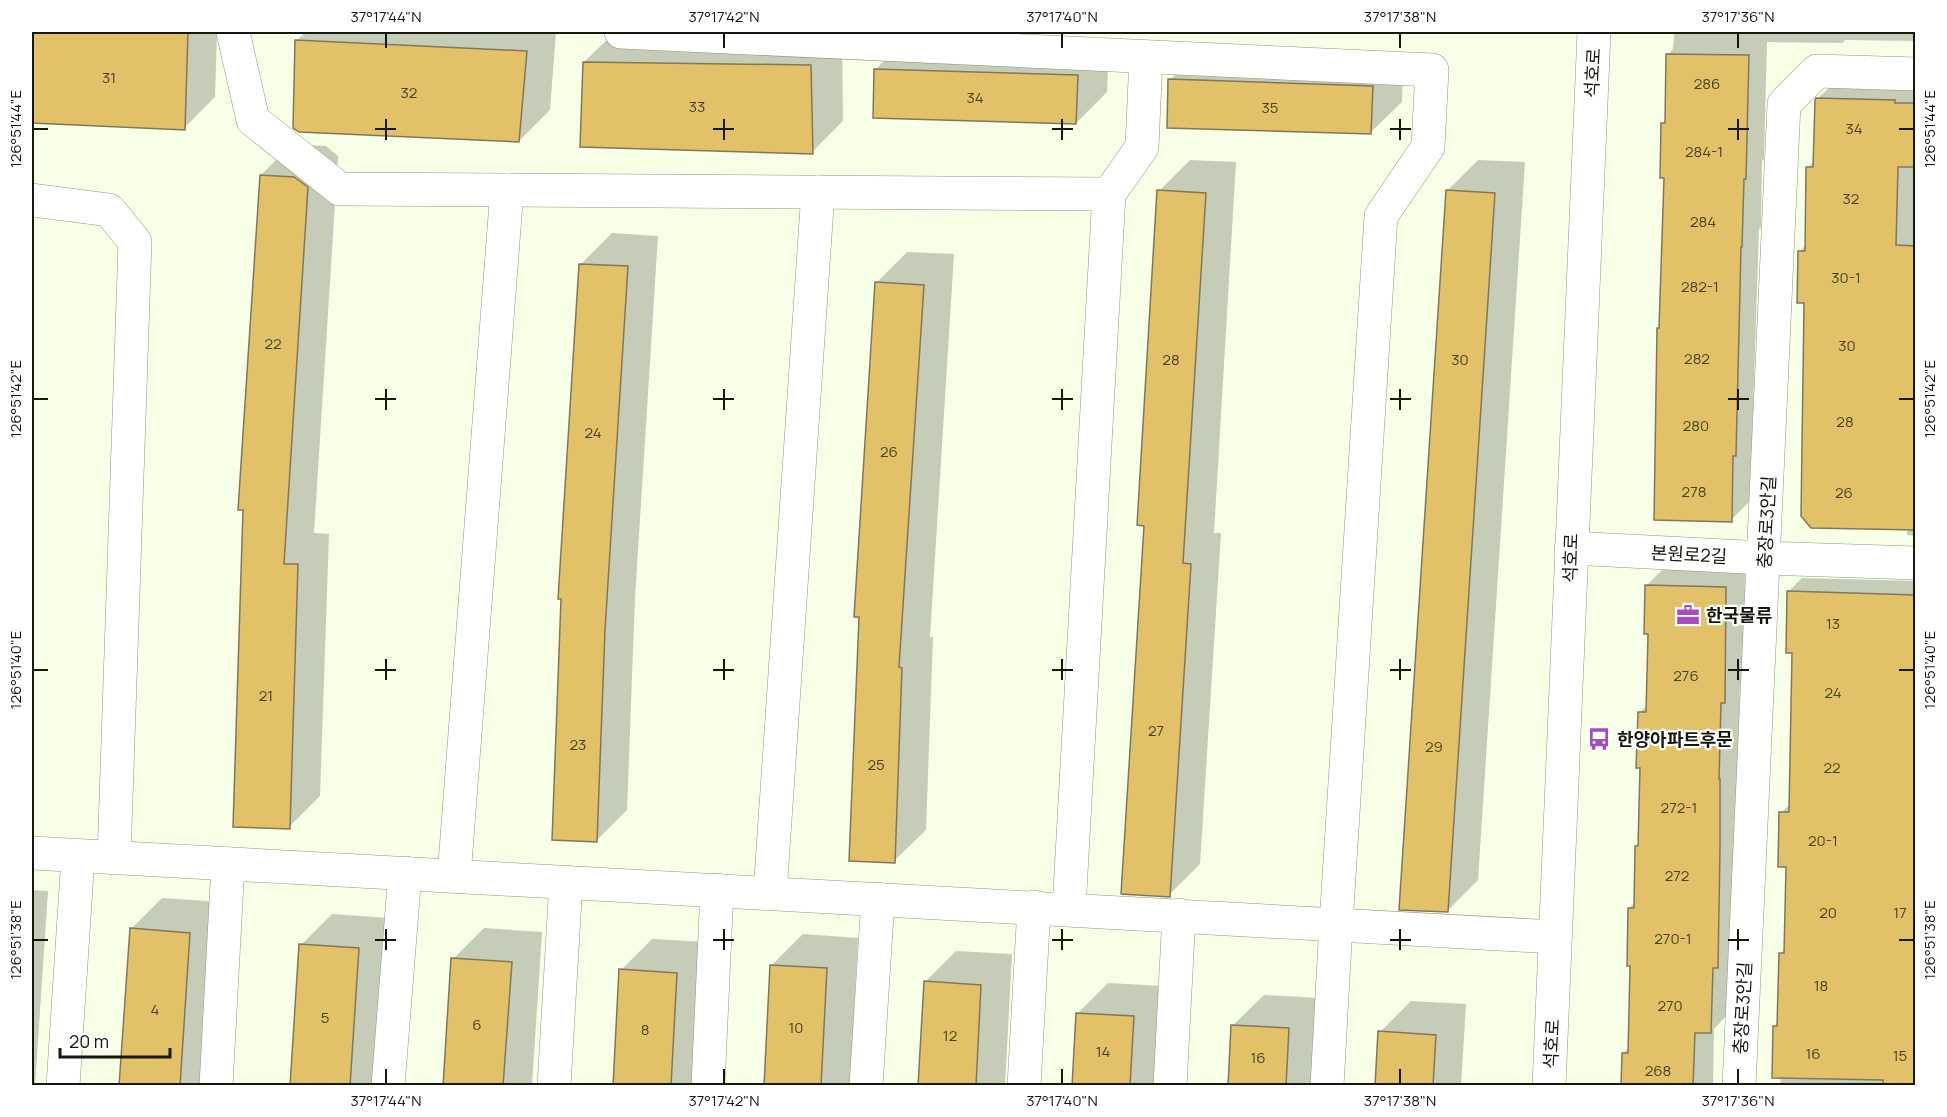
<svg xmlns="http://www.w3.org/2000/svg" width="1947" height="1117" font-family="Manrope,'Noto Sans KR',sans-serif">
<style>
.shadow{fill:#0003}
.building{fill:#e2c168;stroke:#82775b;stroke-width:1.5}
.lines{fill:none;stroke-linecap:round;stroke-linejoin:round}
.minor-casing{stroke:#8f987b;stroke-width:34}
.major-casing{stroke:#8f987b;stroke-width:34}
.minor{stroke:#fff;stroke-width:33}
.major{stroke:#fff;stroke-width:33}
.ticks{fill:none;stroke:#15180d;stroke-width:2}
.labels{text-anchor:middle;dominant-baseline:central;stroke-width:4.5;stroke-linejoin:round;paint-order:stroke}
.number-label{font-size:15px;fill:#484224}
.street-label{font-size:18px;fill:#15180d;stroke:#fff}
.poi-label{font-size:18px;font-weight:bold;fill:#15180d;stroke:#fff;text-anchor:start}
.neatline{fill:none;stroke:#15180d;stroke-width:2}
.ticks-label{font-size:15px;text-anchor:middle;fill:#15180d}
</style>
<rect width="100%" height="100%" fill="#f7ffe6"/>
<g class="shadow">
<polygon points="32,32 217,32 215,97 184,128 32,122"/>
<polygon points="306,32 556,32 550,110 519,141 297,40"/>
<polygon points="615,32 842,35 843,121 812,152 584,62"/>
<polygon points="1674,32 1916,32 1916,41 1845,40 1842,43 1767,42 1764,159 1762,161 1761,227 1759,229 1750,501 1731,520 1661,327 1666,177 1663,124 1666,120 1668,55 1673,49"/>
<polygon points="906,39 1109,45 1107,92 1076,123 875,70"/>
<polygon points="1201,49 1403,55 1402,102 1370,133 1170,80"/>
<polygon points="1831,86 1907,87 1907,90 1916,91 1916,536 1907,535 1907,528 1806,301 1799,252 1806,245 1808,168 1815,161 1816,100"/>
<polygon points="292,144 326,146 338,156 314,533 329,534 320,796 289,827 245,508 261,175"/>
<polygon points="1190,160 1236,162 1214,533 1221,533 1200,864 1169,895 1159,191"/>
<polygon points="1478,160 1525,162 1478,880 1447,911 1447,191"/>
<polygon points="612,233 658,236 635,598 627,810 596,841 581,264"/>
<polygon points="907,252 954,254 930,637 933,637 926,830 894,861 876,283"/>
<polygon points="1666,566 1745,568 1744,681 1740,685 1730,1012 1714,1029 1713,1086 1623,1086 1623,1053 1630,1047 1631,965 1629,908 1635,902 1637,847 1640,844 1641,767 1639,713 1648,705 1649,632 1646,586"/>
<polygon points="1802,578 1916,581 1916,1086 1781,1086 1774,1027 1779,1022 1780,954 1786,948 1788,865 1781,813 1791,803 1794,652 1788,592"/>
<polygon points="32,890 48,891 35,1086 32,1086"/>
<polygon points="162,898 221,902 208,1086 121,1086 131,929"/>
<polygon points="332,914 390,918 379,1086 291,1086 301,945"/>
<polygon points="484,928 542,932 532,1086 444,1086 453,959"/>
<polygon points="803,934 858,938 850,1086 765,1086 772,965"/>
<polygon points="652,939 707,942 699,1086 614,1086 621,970"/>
<polygon points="956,951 1012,954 1005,1086 919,1086 925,982"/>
<polygon points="1108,983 1164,986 1158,1086 1073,1086 1077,1014"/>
<polygon points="1264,995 1319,998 1314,1086 1229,1086 1232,1026"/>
<polygon points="1411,1001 1466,1004 1461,1086 1377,1086 1380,1032"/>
</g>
<g class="building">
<polygon points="32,32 188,32 185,130 32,123"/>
<polygon points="295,40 527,51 519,142 299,132 293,128"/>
<polygon points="1666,54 1749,55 1746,179 1744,179 1742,247 1741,247 1736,456 1733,456 1732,522 1654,520 1657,328 1659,328 1664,178 1660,178 1661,123 1665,123"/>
<polygon points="583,62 811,65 813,154 580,147"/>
<polygon points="874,69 1078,75 1076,124 873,118"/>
<polygon points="1168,79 1373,86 1371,134 1167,128"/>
<polygon points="1816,98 1895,100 1895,103 1916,103 1916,167 1898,167 1896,245 1916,246 1916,530 1811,528 1801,516 1804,303 1797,303 1798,251 1805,251 1806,167 1813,167 1815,100"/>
<polygon points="260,175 294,177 308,187 284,564 298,564 290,829 233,827 243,510 238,510"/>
<polygon points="1157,190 1206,193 1183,563 1191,564 1170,897 1121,894 1144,526 1137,525"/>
<polygon points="1446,190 1495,193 1448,912 1399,910"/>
<polygon points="579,264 628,266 605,630 597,842 552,840 561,599 558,599"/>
<polygon points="875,282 924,285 899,667 902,668 895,863 849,861 859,617 854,617"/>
<polygon points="1645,585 1726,587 1725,703 1721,703 1719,779 1720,779 1720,848 1718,968 1713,968 1711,1033 1695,1033 1693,1086 1621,1086 1622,1053 1628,1053 1630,966 1627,966 1628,908 1634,908 1635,846 1638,846 1640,768 1636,768 1638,712 1646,712 1648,634 1644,634"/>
<polygon points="1787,591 1916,595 1916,1086 1883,1086 1883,1080 1772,1078 1773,1026 1777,1026 1779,953 1784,953 1786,867 1778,867 1779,812 1789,812 1792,653 1786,653"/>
<polygon points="130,928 190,933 180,1086 119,1086"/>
<polygon points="299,944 359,948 350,1086 290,1086"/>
<polygon points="451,958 512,962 503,1086 443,1086"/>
<polygon points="770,965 827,968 821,1086 764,1086"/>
<polygon points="619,969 677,973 671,1086 613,1086"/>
<polygon points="924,981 981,985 976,1086 918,1086"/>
<polygon points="1076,1013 1134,1016 1130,1086 1072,1086"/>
<polygon points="1231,1025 1289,1028 1286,1086 1228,1086"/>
<polygon points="1378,1031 1436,1035 1433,1086 1375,1086"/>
</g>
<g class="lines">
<g class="minor-casing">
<g id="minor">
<polyline points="233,32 253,120 340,189 1109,194 1142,147 1146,57"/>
<polyline points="621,32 1432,70 1428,147 1381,216 1336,924 1327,1086"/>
<polyline points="32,200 109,210 135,242 114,858"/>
<polyline points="1571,548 1764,558 1916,563"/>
<polyline points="32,853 1555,937"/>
<polyline points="454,876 507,190"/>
<polyline points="770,893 818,192"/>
<polyline points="1069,909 1109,194"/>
<polyline points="63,1086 78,856"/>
<polyline points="216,1086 228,864"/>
<polyline points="388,1086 405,873"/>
<polyline points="554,1086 566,882"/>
<polyline points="708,1086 717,890"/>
<polyline points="866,1086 878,899"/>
<polyline points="1024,1086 1034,907"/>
<polyline points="1170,1086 1179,915"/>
<polyline points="1739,1086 1784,104 1817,71 1916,74"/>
</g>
</g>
<g class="major-casing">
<polyline id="major" points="1549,1086 1594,32"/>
</g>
<use href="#minor" class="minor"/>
<use href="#major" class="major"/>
</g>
<path class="ticks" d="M386,33V48M724,33V48M1062,33V48M1400,33V48M1738,33V48M386,119V140M724,119V140M1062,119V140M1400,119V140M1738,119V140M33,129H48M375,129H396M713,129H734M1052,129H1073M1390,129H1411M1728,129H1749M1899,129H1914M386,389V410M724,389V410M1062,389V410M1400,389V410M1738,389V410M33,399H48M375,399H396M713,399H734M1052,399H1073M1390,399H1411M1728,399H1749M1899,399H1914M386,659V680M724,659V680M1062,659V680M1400,659V680M1738,659V680M33,670H48M375,670H396M713,670H734M1052,670H1073M1390,670H1411M1728,670H1749M1899,670H1914M386,929V950M724,929V950M1062,929V950M1400,929V950M1738,929V950M33,940H48M375,940H396M713,940H734M1052,940H1073M1390,940H1411M1728,940H1749M1899,940H1914M386,1069V1084M724,1069V1084M1062,1069V1084M1400,1069V1084M1738,1069V1084"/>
<defs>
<g id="office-bare" transform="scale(1.8)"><path d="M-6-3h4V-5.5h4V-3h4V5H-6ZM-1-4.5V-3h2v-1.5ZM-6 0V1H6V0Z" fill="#a54dba" stroke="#fff" stroke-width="2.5" paint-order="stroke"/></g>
<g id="bus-bare" transform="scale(1.8)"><path d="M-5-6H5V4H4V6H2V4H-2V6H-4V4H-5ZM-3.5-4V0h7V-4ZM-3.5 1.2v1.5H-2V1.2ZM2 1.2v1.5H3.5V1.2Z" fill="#a54dba" stroke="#fff" stroke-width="2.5" paint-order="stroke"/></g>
</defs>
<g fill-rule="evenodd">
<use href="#office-bare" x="1688" y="615"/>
<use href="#bus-bare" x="1599" y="739"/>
</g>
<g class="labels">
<g class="number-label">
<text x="109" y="77">31</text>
<text x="1707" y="83">286</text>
<text x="409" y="92">32</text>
<text x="975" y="97">34</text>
<text x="697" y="106">33</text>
<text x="1270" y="107">35</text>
<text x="1854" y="128">34</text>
<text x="1704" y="151">284-1</text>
<text x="1851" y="198">32</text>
<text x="1703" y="221">284</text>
<text x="1846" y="277">30-1</text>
<text x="1700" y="286">282-1</text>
<text x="273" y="343">22</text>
<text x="1847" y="345">30</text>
<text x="1697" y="358">282</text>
<text x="1171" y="359">28</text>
<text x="1460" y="359">30</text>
<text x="1845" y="421">28</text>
<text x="1696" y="425">280</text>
<text x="593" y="432">24</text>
<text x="889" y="451">26</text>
<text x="1694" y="491">278</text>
<text x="1844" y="492">26</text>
<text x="1833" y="623">13</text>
<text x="1686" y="675">276</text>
<text x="1833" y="692">24</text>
<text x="266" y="695">21</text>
<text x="1156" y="730">27</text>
<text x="578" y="744">23</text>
<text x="1434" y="746">29</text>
<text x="876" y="764">25</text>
<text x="1832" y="767">22</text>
<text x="1679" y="807">272-1</text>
<text x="1823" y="840">20-1</text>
<text x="1677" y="875">272</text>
<text x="1828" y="912">20</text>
<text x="1900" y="912">17</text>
<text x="1673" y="938">270-1</text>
<text x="1821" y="985">18</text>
<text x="1670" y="1005">270</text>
<text x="155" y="1009">4</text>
<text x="325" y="1017">5</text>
<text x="477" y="1024">6</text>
<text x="796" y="1027">10</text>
<text x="645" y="1029">8</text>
<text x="950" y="1035">12</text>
<text x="1103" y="1051">14</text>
<text x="1813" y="1053">16</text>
<text x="1900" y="1055">15</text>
<text x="1258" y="1057">16</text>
<text x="1658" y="1070">268</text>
</g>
<g class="street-label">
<text transform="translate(1592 73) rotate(-87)">석호로</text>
<text transform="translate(1766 522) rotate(-87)">충장로3안길</text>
<text transform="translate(1689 554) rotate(3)">본원로2길</text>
<text transform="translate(1570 558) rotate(-88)">석호로</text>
<text transform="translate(1742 1008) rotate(-87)">충장로3안길</text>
<text transform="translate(1551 1044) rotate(-87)">석호로</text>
</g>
<g class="poi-label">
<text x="1706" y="615">한국물류</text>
<text x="1617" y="739">한양아파트후문</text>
</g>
</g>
<rect width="1947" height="1117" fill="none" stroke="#ffffff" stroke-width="66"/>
<path d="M60 1048v9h110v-9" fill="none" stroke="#15180d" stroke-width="3"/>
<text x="69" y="1048" font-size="18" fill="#15180d" stroke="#ffffff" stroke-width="4.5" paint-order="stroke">20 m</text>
<rect x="33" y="33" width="1881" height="1051" class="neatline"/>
<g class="ticks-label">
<text x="386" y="22">37°17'44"N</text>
<text x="724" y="22">37°17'42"N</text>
<text x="1062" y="22">37°17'40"N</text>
<text x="1400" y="22">37°17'38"N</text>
<text x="1738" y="22">37°17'36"N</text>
<text transform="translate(1930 129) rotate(-90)" y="5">126°51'44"E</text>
<text transform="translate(16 129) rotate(-90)" y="5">126°51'44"E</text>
<text transform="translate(1930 399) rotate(-90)" y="5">126°51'42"E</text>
<text transform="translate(16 399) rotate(-90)" y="5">126°51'42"E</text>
<text transform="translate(1930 670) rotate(-90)" y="5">126°51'40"E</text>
<text transform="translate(16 670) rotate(-90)" y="5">126°51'40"E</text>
<text transform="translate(1930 940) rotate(-90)" y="5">126°51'38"E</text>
<text transform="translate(16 940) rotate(-90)" y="5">126°51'38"E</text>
<text x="386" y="1106">37°17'44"N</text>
<text x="724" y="1106">37°17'42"N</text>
<text x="1062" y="1106">37°17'40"N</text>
<text x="1400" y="1106">37°17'38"N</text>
<text x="1738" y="1106">37°17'36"N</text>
</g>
</svg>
